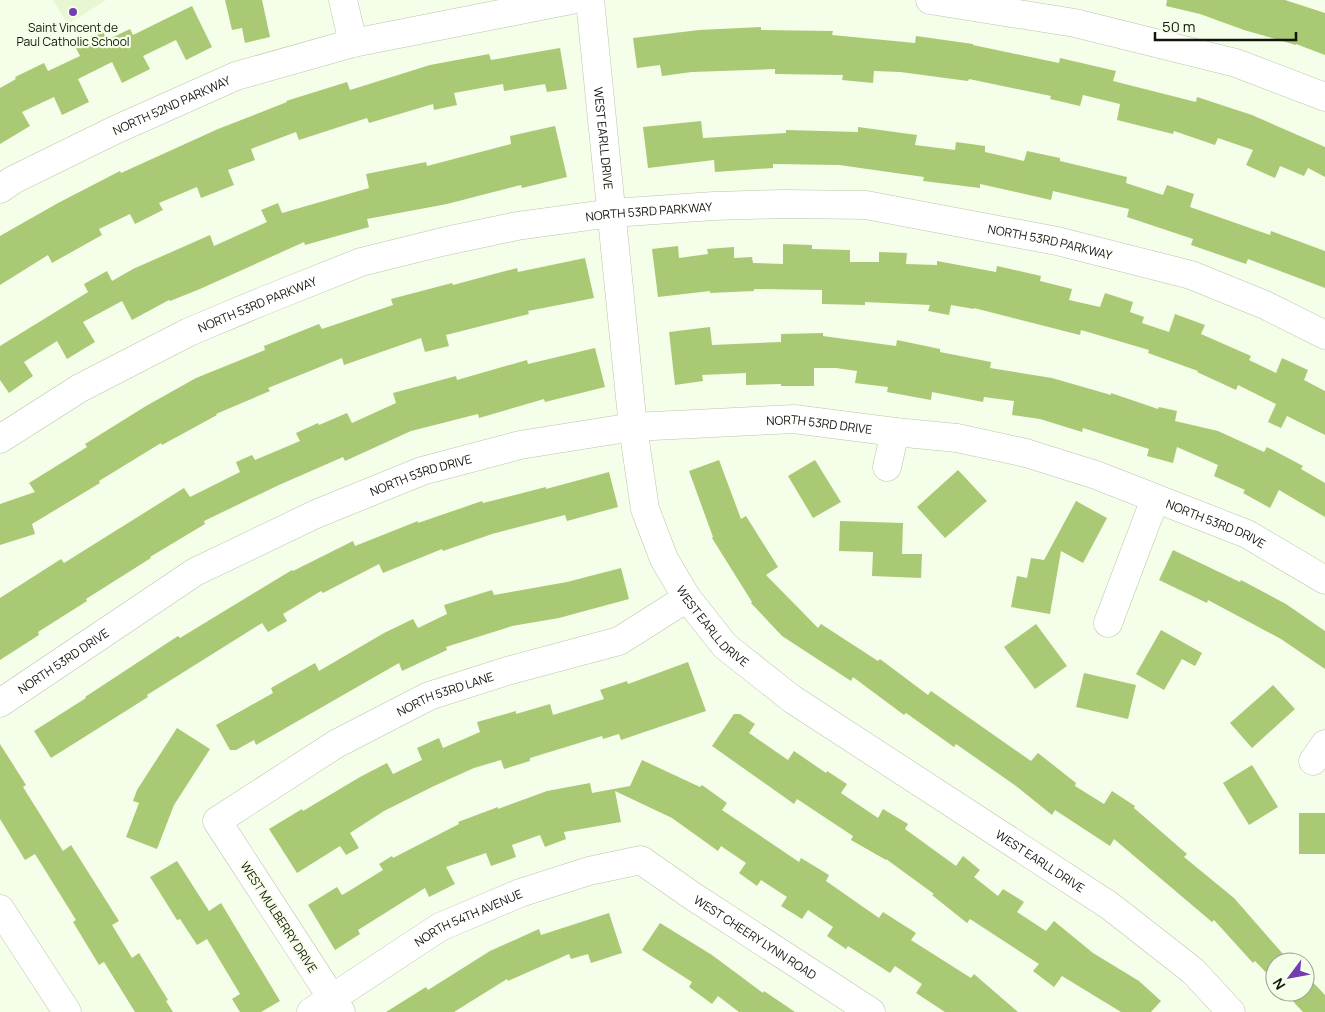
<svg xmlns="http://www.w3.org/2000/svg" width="1325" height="1012" font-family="Manrope,sans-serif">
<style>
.built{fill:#e7f6d3}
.building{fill:#a9c975}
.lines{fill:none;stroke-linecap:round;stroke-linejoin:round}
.minor-casing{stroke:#bac5ab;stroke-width:29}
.minor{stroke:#fff;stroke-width:28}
.poi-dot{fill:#723cb3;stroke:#f5fee8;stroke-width:2}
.labels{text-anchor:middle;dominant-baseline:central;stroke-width:4.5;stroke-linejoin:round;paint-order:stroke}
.poi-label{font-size:12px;fill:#12160c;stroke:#f5fee8}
.street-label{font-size:12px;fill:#12160c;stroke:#f5fee8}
</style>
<rect width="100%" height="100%" fill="#f5fee8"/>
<polygon class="built" points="53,0 106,0 68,24"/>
<g class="building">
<polygon points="225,0 262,0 270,37 245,43 242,28 232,30"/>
<polygon points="1167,0 1285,0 1325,13 1325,55 1296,44 1296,45 1244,30 1200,14 1166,6"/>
<polygon points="192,6 212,47 186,60 176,40 143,56 150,69 122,83 112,62 78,79 89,102 62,115 54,97 22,112 30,126 0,144 0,88 16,79 15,77 44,63 48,71 80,56 75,46 103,32 107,40 130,29 133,35"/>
<polygon points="761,27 761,30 833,31 832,35 915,43 916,36 973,44 973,45 1059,63 1060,58 1116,71 1113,81 1196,102 1197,97 1252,115 1325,147 1325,177 1308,168 1304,176 1280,166 1275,178 1246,165 1253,150 1218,138 1215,145 1174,131 1173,134 1117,120 1120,104 1083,95 1080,106 1050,99 1051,96 969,79 968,81 900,72 874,71 873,83 842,80 843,75 775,74 775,69 692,72 662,76 660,65 637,68 633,38 699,30"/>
<polygon points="560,48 567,89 547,92 545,84 504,91 503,84 454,93 457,105 434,110 433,104 369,123 367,118 299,140 296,132 251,149 255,160 228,170 234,185 201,198 197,187 159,203 163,210 135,224 130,214 99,229 102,235 52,263 48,255 0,285 0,236 58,203 120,171 121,173 218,129 287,102 286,101 347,82 350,90 430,65 489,54 491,60"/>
<polygon points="701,121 703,138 786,133 786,130 858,132 858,127 917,135 915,145 955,150 956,142 985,146 985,152 1024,161 1027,151 1060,158 1060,161 1127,177 1126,183 1163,195 1167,185 1194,194 1190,207 1270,235 1271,231 1325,251 1325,288 1248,259 1246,264 1191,245 1193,239 1127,217 1129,209 1053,191 1051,200 980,184 980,188 923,181 924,177 839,165 773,164 773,168 715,172 714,160 648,168 643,127"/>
<polygon points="555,126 567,177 522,188 521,185 447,204 367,219 369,227 305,245 304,242 200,289 170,301 169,300 132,320 122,301 83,322 95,342 67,359 57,341 24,362 33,376 9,393 0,380 0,346 88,292 84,284 107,271 112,281 133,269 210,235 214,246 267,222 261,210 278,203 282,213 369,188 366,174 426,162 427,166 511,144 510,136"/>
<polygon points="783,244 812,245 812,249 850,250 850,262 879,262 879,252 907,253 906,264 937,265 937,261 996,272 997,266 1041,276 1040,281 1072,289 1069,300 1100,307 1105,293 1133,302 1130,312 1144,317 1142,323 1169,332 1175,314 1205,325 1201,334 1251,356 1249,360 1276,373 1282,358 1308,370 1304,380 1325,391 1325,435 1287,416 1281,428 1268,422 1276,404 1238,385 1236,390 1197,372 1198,371 1148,353 1149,350 1081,330 1080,335 974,308 974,309 951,305 949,315 928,311 930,305 865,302 865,305 822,304 822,290 754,289 754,291 710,293 710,291 658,297 652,249 678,246 679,258 708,254 707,249 734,247 734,258 752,257 753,263 783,264"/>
<polygon points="585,258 594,298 528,311 529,314 446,335 449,346 425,352 421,338 344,365 342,358 268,388 270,391 216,414 217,415 162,445 161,443 99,481 100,483 32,524 35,534 0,545 0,504 35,492 29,483 87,447 85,444 146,406 196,378 265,350 264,346 319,324 322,329 393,305 391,299 452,283 453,285 517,268 518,272"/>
<polygon points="710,327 712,345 781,342 781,334 823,333 823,336 896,346 897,340 940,349 940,352 991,362 990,368 1052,378 1111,395 1111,393 1158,409 1159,407 1177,411 1175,421 1218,431 1264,452 1267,447 1303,466 1301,469 1325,483 1325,517 1279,490 1270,508 1243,493 1245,490 1214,476 1218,465 1177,447 1173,463 1147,456 1149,449 1083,428 1082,432 1040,419 1012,415 1014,401 984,397 983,402 932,392 931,400 887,392 888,387 855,383 857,371 836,368 814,368 814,386 781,386 781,384 746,385 746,373 702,375 703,381 675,385 669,332"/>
<polygon points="595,348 605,387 545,402 544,399 479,418 478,414 411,431 345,461 343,457 279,485 204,521 205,524 150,557 151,558 86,599 87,601 38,632 39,635 0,660 0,598 61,559 64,563 184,488 190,497 240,472 236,462 252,455 255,460 300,441 296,433 318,423 319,425 347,413 352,423 396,403 393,393 456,376 457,380 527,360 528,364"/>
<polygon points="719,460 741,519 746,516 778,567 766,575 818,628 821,624 878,661 880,659 928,695 931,691 1031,761 1038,753 1076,783 1075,786 1104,804 1112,791 1135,806 1134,808 1187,854 1184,857 1234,898 1290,962 1275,962 1275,982 1255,961 1253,963 1214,920 1212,922 1114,839 1110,846 1055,810 1052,815 1016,786 956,744 954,747 906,713 904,715 853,677 851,681 782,636 751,603 752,602 712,538 713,537 689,471"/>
<polygon points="815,460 841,502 813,518 788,476"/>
<polygon points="958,470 987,501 945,538 917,507"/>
<polygon points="609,472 618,507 567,521 565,515 492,534 443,551 442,549 383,573 379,564 323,593 321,591 283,614 287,621 268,632 262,623 147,695 148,697 51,758 34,731 86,698 85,697 178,636 180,638 292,570 293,571 353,541 355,546 418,521 418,523 482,501 483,503 546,487 546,489"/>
<polygon points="1076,501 1107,518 1083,563 1061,551 1050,614 1011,607 1017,576 1027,578 1031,558 1044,560"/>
<polygon points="840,521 903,523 902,554 922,554 921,578 872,576 873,552 839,551"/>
<polygon points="1173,550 1240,582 1241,580 1286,604 1325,631 1325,669 1281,639 1208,600 1207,603 1159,580"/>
<polygon points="621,568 629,599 559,618 512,626 446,647 447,650 402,671 399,663 256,745 254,740 236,750 230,750 216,725 273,693 271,688 315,663 319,671 384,633 413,619 418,628 447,614 444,605 492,590 494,595 567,582"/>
<polygon points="1036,624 1067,666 1035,689 1004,647"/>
<polygon points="1161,630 1202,653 1195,666 1182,659 1164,690 1136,674"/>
<polygon points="688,662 706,711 621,740 619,734 603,739 602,736 530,758 530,761 504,769 501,760 474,768 434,786 384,811 350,833 359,848 346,855 340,846 297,873 269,829 302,809 303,811 360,777 387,763 393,774 422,760 417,748 439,738 443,748 480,732 477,722 516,711 516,714 550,704 553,715 604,699 600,690 627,681 628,684"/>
<polygon points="1084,673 1136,685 1128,719 1076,707"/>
<polygon points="1273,685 1295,709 1252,748 1230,723"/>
<polygon points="734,714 740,714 755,724 749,733 788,760 794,751 826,773 827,771 847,784 841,793 878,818 883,809 908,824 905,829 956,866 963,856 980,870 974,877 998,896 1003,889 1024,902 1017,912 1046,931 1054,921 1093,953 1139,981 1161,1001 1151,1012 1121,1012 1062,976 1054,987 1033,971 1039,964 970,919 967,923 932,895 934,894 886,859 886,860 851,840 853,836 797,799 794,804 712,746"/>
<polygon points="177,728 210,749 174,805 157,849 126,837 139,803 133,801 137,790"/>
<polygon points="0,744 26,785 23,787 63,851 71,845 119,921 112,925 132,958 139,953 168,1000 166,1001 173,1012 135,1012 104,962 99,965 73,922 76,920 35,854 25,860 0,819"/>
<polygon points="642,760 700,787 702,785 727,803 722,810 799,862 801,858 829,875 826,881 879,918 883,912 916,933 911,940 971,978 974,974 1018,1012 945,1012 916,993 922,984 895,966 890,973 848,946 846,949 827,936 833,927 808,910 802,919 781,906 787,897 761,880 757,886 739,873 746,863 721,846 718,851 672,818 615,791 621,822 564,832 566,839 545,847 540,835 512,845 516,857 491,866 486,853 446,867 455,884 429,897 425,888 358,930 360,934 335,950 308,905 337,887 342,895 349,891 383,870 379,864 392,856 393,858 459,824 458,822 498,807 498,809 547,791 590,783 592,793 630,786"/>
<polygon points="1252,765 1278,807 1249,825 1223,783"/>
<rect x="1299" y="813" width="26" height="41"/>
<polygon points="177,861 209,911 221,903 280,1001 261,1012 240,1012 232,999 240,994 207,939 197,945 180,919 177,920 150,877"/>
<polygon points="609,913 622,953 591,963 588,954 571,959 569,954 508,981 507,979 454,1012 386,1012 426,987 428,990 490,951 539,929 541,935"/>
<polygon points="660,923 712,955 763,993 764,991 795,1012 739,1012 718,996 712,1004 689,987 692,982 642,950"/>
<polygon points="1305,974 1325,995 1325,1012 1303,1012 1284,992 1305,992"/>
</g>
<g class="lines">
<g class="minor-casing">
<g id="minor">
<polyline points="343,0 353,43"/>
<path id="s1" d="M590,0L633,427L645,509L664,559L687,598L725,646L792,699L1110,906L1193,971L1231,1012"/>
<polyline points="930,0 1075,23 1236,63 1325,97"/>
<path id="s2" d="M0,189L13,180L115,130L236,76L353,43L571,0"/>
<path id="s3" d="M0,439L80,388L189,332L263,301L361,262L446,241L517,226L612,213L714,206L784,204L866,205L1057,241L1191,275L1265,305L1325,335"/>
<polyline points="887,467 895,432"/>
<polyline points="1108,623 1155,499"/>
<path id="s4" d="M0,703L195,572L316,514L422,471L520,445L633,427L794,419L895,432L957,438L1026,453L1096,475L1247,534L1325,580"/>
<polyline points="1313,761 1325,744"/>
<polyline points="0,909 67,1012"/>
<path id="s5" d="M311,1012L440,927L520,893L589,871L641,860L691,895L871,1012"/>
<path id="s6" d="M341,1012L217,821L336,744L429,696L507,671L619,641L687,598"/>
</g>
</g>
<use href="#minor" class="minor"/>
</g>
<circle class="poi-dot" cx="73" cy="12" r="5"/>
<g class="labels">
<g class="poi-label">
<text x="73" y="27">Saint Vincent de<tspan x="73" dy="14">Paul Catholic School</tspan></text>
</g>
<g class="street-label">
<text stroke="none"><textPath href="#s2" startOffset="191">NORTH 52ND PARKWAY</textPath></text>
<text stroke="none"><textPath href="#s1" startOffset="139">WEST EARLL DRIVE</textPath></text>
<text stroke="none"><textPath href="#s3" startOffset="696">NORTH 53RD PARKWAY</textPath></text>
<text stroke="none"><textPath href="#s3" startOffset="1101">NORTH 53RD PARKWAY</textPath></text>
<text stroke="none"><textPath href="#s3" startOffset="291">NORTH 53RD PARKWAY</textPath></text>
<text stroke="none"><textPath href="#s4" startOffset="886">NORTH 53RD DRIVE</textPath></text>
<text stroke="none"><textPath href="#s4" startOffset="481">NORTH 53RD DRIVE</textPath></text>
<text stroke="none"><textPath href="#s4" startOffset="1298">NORTH 53RD DRIVE</textPath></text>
<text stroke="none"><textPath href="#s1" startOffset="649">WEST EARLL DRIVE</textPath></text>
<text stroke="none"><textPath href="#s4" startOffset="76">NORTH 53RD DRIVE</textPath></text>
<text stroke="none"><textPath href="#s6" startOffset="490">NORTH 53RD LANE</textPath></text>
<text stroke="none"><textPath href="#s1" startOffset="1054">WEST EARLL DRIVE</textPath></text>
<text transform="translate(279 917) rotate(57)">WEST MULBERRY DRIVE</text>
<text stroke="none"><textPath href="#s5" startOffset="184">NORTH 54TH AVENUE</textPath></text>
<text stroke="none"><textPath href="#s5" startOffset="505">WEST CHEERY LYNN ROAD</textPath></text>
</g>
</g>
<g transform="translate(1290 977) rotate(238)"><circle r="24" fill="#f5fee8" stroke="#9aa190"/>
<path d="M0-4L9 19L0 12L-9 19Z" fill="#723cb3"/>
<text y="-8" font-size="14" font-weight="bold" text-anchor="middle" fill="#12160c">N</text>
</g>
<path d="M1155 32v8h141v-8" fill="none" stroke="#12160c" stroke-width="2.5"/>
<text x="1162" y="32" font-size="15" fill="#12160c" stroke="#f5fee8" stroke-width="4" paint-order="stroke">50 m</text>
</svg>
